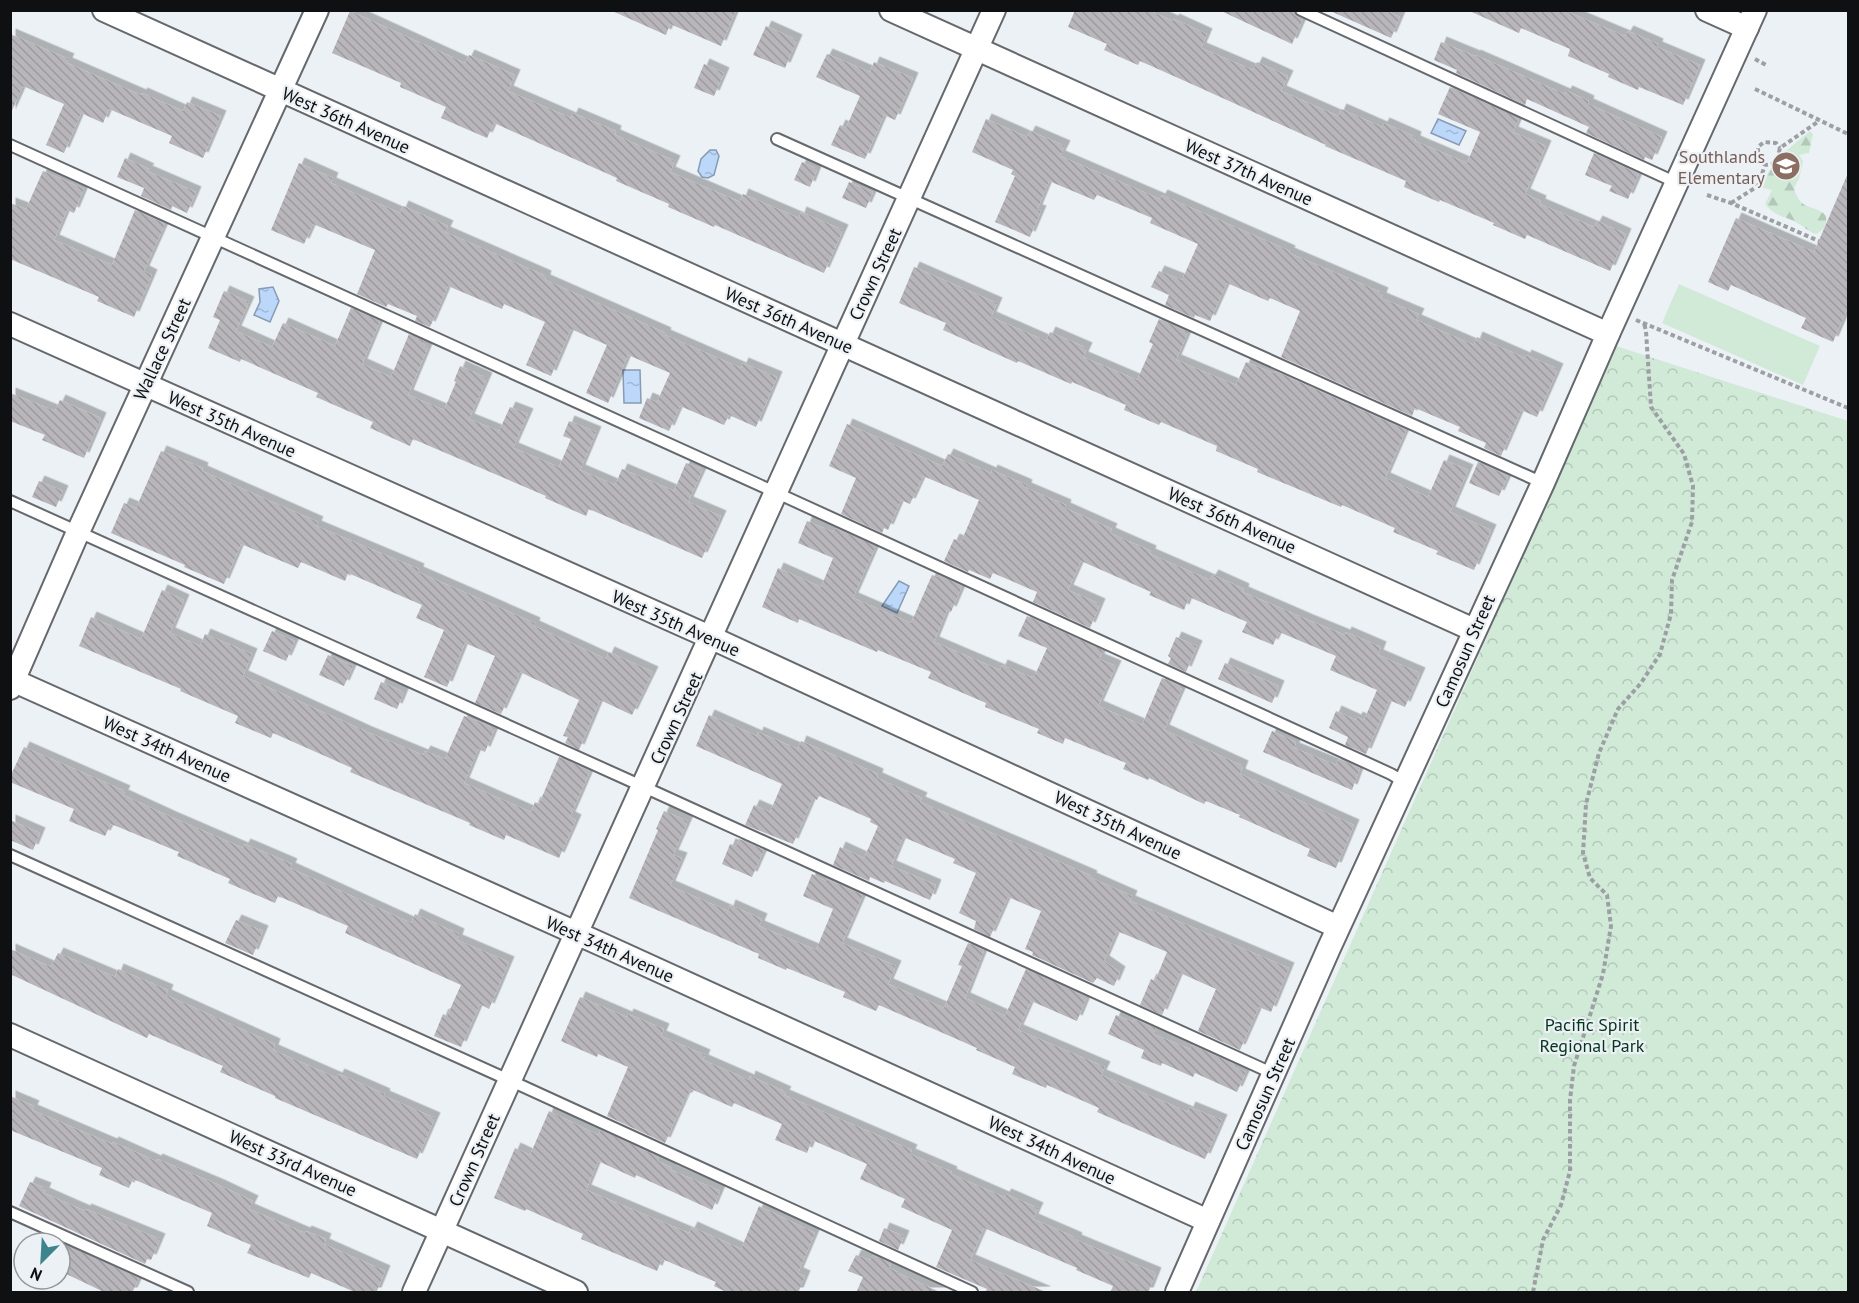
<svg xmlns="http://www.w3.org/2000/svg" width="1859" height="1303" font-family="'PT Sans',sans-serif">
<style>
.forest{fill:url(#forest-firs)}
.park{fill:url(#park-crowns)}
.garden{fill:#d1ead8}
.water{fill:url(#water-ripples);stroke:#879bb4;stroke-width:1.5}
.building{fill:url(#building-back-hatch);filter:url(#shadow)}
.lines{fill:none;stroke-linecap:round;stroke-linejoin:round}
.lane-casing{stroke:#65696e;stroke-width:14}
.street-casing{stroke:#65696e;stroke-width:26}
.path{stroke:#9ca0a4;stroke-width:4;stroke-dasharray:4.5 3;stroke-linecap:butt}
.lane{stroke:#fff;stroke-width:10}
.street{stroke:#fff;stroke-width:22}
.labels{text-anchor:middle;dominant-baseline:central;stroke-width:4.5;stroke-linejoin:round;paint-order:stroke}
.street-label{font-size:18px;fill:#0f1012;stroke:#ecf1f6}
.education-label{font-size:18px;fill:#785e54;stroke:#ecf1f6;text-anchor:end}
.park-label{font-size:18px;fill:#04341a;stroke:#ecf1f6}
</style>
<defs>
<pattern id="forest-firs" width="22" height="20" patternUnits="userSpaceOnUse" patternTransform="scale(1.5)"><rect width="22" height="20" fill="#d1ead8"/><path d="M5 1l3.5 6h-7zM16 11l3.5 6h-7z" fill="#b2c8b8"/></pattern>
<pattern id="park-crowns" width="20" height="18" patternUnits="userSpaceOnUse" patternTransform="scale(1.5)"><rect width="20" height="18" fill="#d1ead8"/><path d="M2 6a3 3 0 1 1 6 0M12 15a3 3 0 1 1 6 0" fill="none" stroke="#b2c8b8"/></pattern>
<pattern id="water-ripples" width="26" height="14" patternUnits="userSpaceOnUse" patternTransform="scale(1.5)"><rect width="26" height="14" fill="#bbd7fa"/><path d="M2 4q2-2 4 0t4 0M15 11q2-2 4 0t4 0" fill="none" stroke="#a0b8d5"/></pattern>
<pattern id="building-back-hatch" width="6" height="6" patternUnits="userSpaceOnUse" patternTransform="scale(1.5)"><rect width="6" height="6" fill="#b8b5bb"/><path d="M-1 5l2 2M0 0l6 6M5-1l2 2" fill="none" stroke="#9d9ba0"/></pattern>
<filter id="shadow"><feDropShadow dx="5.5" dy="-5.5" stdDeviation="0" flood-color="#0004"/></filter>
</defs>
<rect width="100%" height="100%" fill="#ecf1f6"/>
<path class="forest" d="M1810,131L1813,134L1809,153L1799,155L1803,161L1799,179L1794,188C1801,212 1811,203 1826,215C1827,225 1825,229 1816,234C1809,232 1806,228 1799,224C1785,215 1776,218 1765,204L1772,190L1763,188C1766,164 1792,146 1810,131Z"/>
<polygon class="park" points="1616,346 1848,421 1848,1292 1196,1292"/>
<polygon class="garden" points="1679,284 1820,346 1803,385 1662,323"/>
<g class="water">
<polygon points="1438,119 1466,131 1459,145 1431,133"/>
<polygon points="710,150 716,150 719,156 714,175 708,178 702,177 698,171 701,159"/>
<polygon points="273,287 279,301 270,322 254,315 260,302 259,289"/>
<polygon points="623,370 640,370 641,403 624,403"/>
<polygon points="899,581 909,586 897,613 882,606"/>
</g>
<g class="building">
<polygon points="610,10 736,10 721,46 670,24 666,35"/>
<polygon points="1075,10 1148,10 1173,21 1174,19 1207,34 1201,48 1253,70 1257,62 1288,76 1281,91 1338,116 1341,109 1382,127 1384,123 1416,137 1415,141 1467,163 1480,132 1438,114 1450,87 1519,118 1513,132 1546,146 1525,194 1541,201 1540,204 1594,227 1597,221 1626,234 1610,271 1527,235 1525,239 1493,225 1494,223 1440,200 1439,202 1404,187 1406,181 1325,146 1326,145 1196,86 1140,61 1138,65 1104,50 1107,44 1068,27"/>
<polygon points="1219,10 1294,10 1295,15 1303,19 1292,44"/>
<polygon points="1328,10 1385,10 1400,17 1391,38"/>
<polygon points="1467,10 1563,10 1625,36 1628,31 1658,44 1657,47 1700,65 1683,105 1639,87 1638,90 1608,77 1609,74 1568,56 1570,49 1521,28 1519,33"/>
<polygon points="350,11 465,63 469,55 515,75 508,91 571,118 573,113 616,131 615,135 675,161 670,172 740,202 743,194 799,218 801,212 843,230 824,273 715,225 714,227 668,207 669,204 616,181 617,178 494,123 487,138 441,118 446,107 400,87 401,83 332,53"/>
<polygon points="766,26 797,40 785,68 753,55"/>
<polygon points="10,34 69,59 67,63 141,95 142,93 183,111 187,102 221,116 203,158 169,143 172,136 109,109 103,123 81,113 64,153 46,145 64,104 23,86 10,115"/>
<polygon points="1441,42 1475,56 1475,55 1565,94 1567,91 1589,101 1588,104 1662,137 1652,160 1645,157 1644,160 1586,133 1589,127 1527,99 1525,105 1456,73 1457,70 1434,60"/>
<polygon points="827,54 870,72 874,62 913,78 895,120 884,115 865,159 831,145 840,125 846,128 860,96 816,77"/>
<polygon points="704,64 724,73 714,96 694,88"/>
<polygon points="986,119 1027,137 1030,131 1065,146 1060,156 1160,199 1162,195 1290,251 1289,253 1383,293 1381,298 1419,314 1416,320 1474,345 1477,337 1525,358 1526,355 1558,369 1537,417 1521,410 1501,456 1484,448 1486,443 1458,431 1460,427 1415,408 1412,416 1281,357 1300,311 1270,298 1268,301 1227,283 1210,321 1195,315 1194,318 1165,305 1169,295 1151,287 1159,271 1182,280 1198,244 1150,223 1152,218 1097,195 1094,200 1049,181 1037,210 1041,211 1030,237 995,222 1015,176 1011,174 1013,170 972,152"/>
<polygon points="1594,153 1639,174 1628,199 1609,191 1612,186 1585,175"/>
<polygon points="125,158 149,169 147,171 196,192 187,213 172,206 171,210 141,196 144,188 117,177"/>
<polygon points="802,162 817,169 810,187 794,180"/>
<polygon points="299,163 333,178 331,183 400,213 403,206 448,226 445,232 546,276 545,280 666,333 665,335 741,368 743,363 777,377 756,427 729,415 724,425 680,406 669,431 639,418 647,398 657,402 670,373 628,355 608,403 586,393 607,345 571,329 551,376 526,365 545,322 504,304 502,309 448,286 430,327 415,321 417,316 388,304 386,307 357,294 375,250 313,224 304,244 271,230"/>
<polygon points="43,171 84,189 74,213 67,210 54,240 112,265 135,210 165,224 144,271 152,275 134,317 97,301 99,297 10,259 10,203 26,209"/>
<polygon points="1848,173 1848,307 1833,342 1801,328 1806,318 1731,285 1728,291 1708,282 1736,218 1814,252"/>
<polygon points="849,182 873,192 866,208 842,198"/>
<polygon points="914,267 997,303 991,317 1046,341 1050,332 1087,348 1083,357 1137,380 1153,344 1149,342 1159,319 1188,332 1176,360 1236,385 1246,362 1273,373 1275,371 1406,430 1385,478 1428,497 1444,460 1468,470 1450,512 1491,530 1474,570 1436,554 1438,551 1393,532 1395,528 1342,505 1341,507 1257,472 1258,469 1216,451 1217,446 1161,422 1159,425 1124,410 1126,405 1072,382 1071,384 1018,361 1017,363 943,330 946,323 899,303"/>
<polygon points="224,291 249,302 236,331 272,347 283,323 335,346 351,308 380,321 362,364 391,377 409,334 424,341 423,344 428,347 408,395 444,410 456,382 454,381 460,366 487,378 469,419 499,431 510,407 528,414 513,448 559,467 571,439 563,436 569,421 596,432 580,470 615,485 622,469 674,491 686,463 703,469 688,502 721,516 702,558 589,509 586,516 545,498 546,496 413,439 410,446 370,428 373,422 316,397 318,393 241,359 240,362 208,348 220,320 213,317"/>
<polygon points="10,393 55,411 60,400 101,418 84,458 42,440 45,435 10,421"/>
<polygon points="847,424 942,466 948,454 991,473 992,470 1027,485 1026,488 1066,505 1065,508 1112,529 1110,533 1151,551 1150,554 1210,580 1213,575 1244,589 1243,592 1308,620 1345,635 1346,632 1381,647 1378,655 1420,673 1405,707 1389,700 1366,754 1345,745 1348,737 1329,728 1336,711 1356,720 1357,717 1364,720 1377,690 1330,670 1336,656 1279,632 1273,645 1242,632 1247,622 1189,597 1184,610 1149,595 1151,592 1081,561 1068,590 1100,604 1090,628 1033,602 1037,592 993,573 990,579 969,570 968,572 944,561 954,539 961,542 979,500 923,476 910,504 901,500 888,530 884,528 882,533 841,514 856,478 829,466"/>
<polygon points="161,451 203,468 202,471 318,522 316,526 419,569 418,572 535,623 534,626 606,659 609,652 653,672 632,715 600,700 579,750 565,743 568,737 563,736 579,700 520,672 501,714 475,703 495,656 465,643 447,687 424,677 444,630 416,618 422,605 348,573 345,581 301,562 298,568 241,544 224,584 184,567 185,565 111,533 124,503 136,508"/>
<polygon points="1478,462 1508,476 1499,496 1469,483"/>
<polygon points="39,481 63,491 56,507 32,497"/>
<polygon points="807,521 833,532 835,528 876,546 853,598 911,623 932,575 938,577 939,575 962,586 951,612 947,610 934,642 1000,670 1002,665 1031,677 1032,676 1034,677 1047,648 1018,636 1027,616 1103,650 1099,659 1116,666 1098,706 1142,725 1162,678 1180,686 1179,688 1182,689 1164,730 1243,766 1240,774 1354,825 1336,868 1307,856 1310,849 1239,817 1240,815 1206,801 1204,804 1149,778 1148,780 1123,769 1126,763 1065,738 1063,744 1037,733 1039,729 985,707 986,703 928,678 931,672 878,650 877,652 799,619 798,623 762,607 778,568 821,587 833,558 798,543"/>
<polygon points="162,590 184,600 170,633 200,646 205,634 252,654 243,676 367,732 423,755 425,751 445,759 464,716 495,728 485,752 478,749 464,783 531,812 535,802 539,804 559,757 590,771 570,817 576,820 559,858 506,835 504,840 469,825 470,823 350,772 352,768 273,733 271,738 235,723 238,716 180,691 181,689 79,646 91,617 141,639"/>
<polygon points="272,631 295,641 286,661 263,651"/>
<polygon points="1176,637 1197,646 1186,672 1168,664 1171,658 1168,656"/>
<polygon points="328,655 353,666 344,686 319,675"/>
<polygon points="1225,663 1279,686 1272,703 1218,679"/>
<polygon points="381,682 404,692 397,709 374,699"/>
<polygon points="709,715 757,736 758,732 798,749 801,741 878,774 877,778 922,798 920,802 1092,876 1091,878 1132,896 1130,901 1289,968 1271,1012 1259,1007 1240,1050 1198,1031 1216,989 1180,973 1162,1015 1140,1005 1151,979 1155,981 1167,952 1117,931 1104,961 1120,972 1114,986 1097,978 1093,983 1032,955 1033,952 1025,949 1041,911 1008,897 990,937 974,929 976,921 959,913 976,873 953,863 955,859 903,837 891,866 936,885 930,900 885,881 884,883 870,877 869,881 833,865 840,847 864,858 878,826 870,822 871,819 819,796 817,800 813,798 793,844 745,825 754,805 770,812 782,784 696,746"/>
<polygon points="1272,731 1296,742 1294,748 1336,765 1339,759 1360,768 1352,790 1263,752"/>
<polygon points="24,747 125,791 123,795 171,817 243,848 245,844 292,864 290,868 411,923 415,914 459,934 457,940 509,962 489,1009 480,1004 461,1047 434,1036 443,1014 447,1016 461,985 345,933 348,926 278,896 275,903 228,883 230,879 177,856 179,852 111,824 105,836 69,821 74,809 10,782 10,777"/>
<polygon points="664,811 688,821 673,855 682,858 670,886 728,911 730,905 762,919 759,926 816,950 833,909 803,896 812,874 826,881 827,879 863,895 842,943 896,966 888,984 944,1008 962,966 958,965 968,943 984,950 965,998 1005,1016 1026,969 1087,997 1077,1021 1031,1001 1018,1030 1105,1067 1101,1075 1188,1112 1190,1107 1222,1120 1205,1159 1097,1112 1099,1108 1047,1085 1046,1088 1012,1074 1015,1067 976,1050 977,1048 879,1005 876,1011 843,997 845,992 787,968 786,970 758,958 759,954 629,898 658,830 656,829"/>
<polygon points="10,820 40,833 33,850 10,840"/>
<polygon points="739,839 764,850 752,877 722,864 730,844 736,846"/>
<polygon points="236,920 263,931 253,955 225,943"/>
<polygon points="10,949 51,967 58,953 115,977 118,969 168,990 166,995 275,1044 273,1050 337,1078 339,1074 385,1094 384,1096 435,1118 417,1159 275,1098 275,1096 220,1072 223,1066 149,1034 147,1038 10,974"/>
<polygon points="580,997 627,1017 628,1014 664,1029 661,1036 705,1055 703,1060 749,1080 750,1076 786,1092 784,1095 912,1150 910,1154 952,1172 951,1174 1004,1197 1006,1194 1038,1208 1033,1219 1077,1238 1076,1240 1156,1273 1148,1293 1110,1293 1113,1286 1076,1270 1077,1268 984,1228 970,1260 1046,1292 985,1293 987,1289 936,1267 952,1230 901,1207 905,1199 860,1179 867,1164 812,1140 807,1153 775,1140 782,1124 734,1103 732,1107 691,1089 687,1098 685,1098 665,1143 607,1116 628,1067 598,1054 597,1057 561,1041"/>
<polygon points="1116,1015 1133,1022 1134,1019 1156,1028 1153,1034 1190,1049 1192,1045 1234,1064 1233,1067 1246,1072 1237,1092 1195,1073 1193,1077 1162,1063 1161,1066 1141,1058 1144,1050 1108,1034"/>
<polygon points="10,1096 34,1106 32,1110 112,1144 113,1142 156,1161 157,1159 219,1185 253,1201 249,1209 305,1233 306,1231 326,1239 324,1244 385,1271 376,1293 357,1293 311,1273 309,1278 247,1253 251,1245 207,1226 212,1213 133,1179 129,1188 99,1175 102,1168 10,1130"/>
<polygon points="549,1111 598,1135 601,1130 659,1157 657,1161 672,1168 671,1170 720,1191 712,1210 636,1175 635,1178 598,1161 586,1190 689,1233 692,1227 741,1249 759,1206 815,1233 798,1273 805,1276 798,1293 728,1293 714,1286 716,1282 662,1259 657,1271 581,1239 583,1234 526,1209 525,1211 494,1198 515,1148 530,1155"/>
<polygon points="30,1182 46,1188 44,1193 85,1211 86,1209 160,1239 151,1260 147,1259 145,1264 19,1206"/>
<polygon points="884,1228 904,1236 898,1250 879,1241"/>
<polygon points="62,1243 139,1278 132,1293 106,1293 60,1271"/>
<polygon points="856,1255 870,1260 873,1255 891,1263 889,1268 898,1272 898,1273 942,1293 856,1293 863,1277 848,1271"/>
</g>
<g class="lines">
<g class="lane-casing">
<g id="lane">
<polyline points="1301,10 1677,183"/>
<polyline points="777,139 1543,483"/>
<polyline points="10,145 777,493 1391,774 1406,783"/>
<polyline points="10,501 644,787 1274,1074"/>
<polyline points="10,855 509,1080 972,1292"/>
<polyline points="10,1212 188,1292"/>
</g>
</g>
<g class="street-casing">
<g id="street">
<polyline points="104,10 1474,630"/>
<polyline points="891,10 1608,334"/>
<polyline points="1707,10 1747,28"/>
<polyline points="10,324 712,638 1338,927"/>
<polyline points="10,679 605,946 1208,1221"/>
<polyline points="10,688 78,532 317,10"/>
<polyline points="10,1035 576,1292"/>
<polyline points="414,1292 994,10"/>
<polyline points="1177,1292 1329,948 1543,483 1608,334 1755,10"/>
</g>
</g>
<g class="path">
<polyline points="1755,59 1766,65"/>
<polyline points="1755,89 1848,134"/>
<polyline points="1765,165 1758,157 1758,147 1764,142 1776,143 1780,148"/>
<polyline points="1707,195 1731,203 1819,241"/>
<polyline points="1731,203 1758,186 1765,165 1773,164 1778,156 1780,148 1819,121"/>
<polyline points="1636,320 1848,408"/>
<polyline points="1533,1292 1543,1240 1561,1205 1570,1171 1570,1100 1574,1066 1603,974 1611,926 1607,895 1590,878 1583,853 1586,804 1599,753 1618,709 1641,683 1660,654 1671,614 1672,580 1692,522 1693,486 1684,454 1651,407 1646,331 1644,323"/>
</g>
<use href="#lane" class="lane"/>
<use href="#street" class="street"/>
</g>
<defs>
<g id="school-disc" transform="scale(1.5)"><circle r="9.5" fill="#8d6e63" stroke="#ecf1f6"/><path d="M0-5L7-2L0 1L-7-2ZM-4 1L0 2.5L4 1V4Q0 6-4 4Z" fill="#fff"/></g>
</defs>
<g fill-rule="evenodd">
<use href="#school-disc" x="1786" y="166"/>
</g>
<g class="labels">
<g class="street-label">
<text transform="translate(346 120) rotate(24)">West 36th Avenue</text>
<text transform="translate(1249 172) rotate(24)">West 37th Avenue</text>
<text transform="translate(875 274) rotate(-65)">Crown Street</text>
<text transform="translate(789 320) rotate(24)">West 36th Avenue</text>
<text transform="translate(162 349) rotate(-65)">Wallace Street</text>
<text transform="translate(232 424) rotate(24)">West 35th Avenue</text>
<text transform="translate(1232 520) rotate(24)">West 36th Avenue</text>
<text transform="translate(676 623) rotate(24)">West 35th Avenue</text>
<text transform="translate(1465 651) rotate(-66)">Camosun Street</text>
<text transform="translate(676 718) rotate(-65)">Crown Street</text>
<text transform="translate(167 749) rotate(24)">West 34th Avenue</text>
<text transform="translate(1118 825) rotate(25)">West 35th Avenue</text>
<text transform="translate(610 949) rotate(24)">West 34th Avenue</text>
<text transform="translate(1265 1094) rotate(-66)">Camosun Street</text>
<text transform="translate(1052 1150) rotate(25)">West 34th Avenue</text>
<text transform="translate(474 1160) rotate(-66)">Crown Street</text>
<text transform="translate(293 1163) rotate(24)">West 33rd Avenue</text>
</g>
<g class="education-label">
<text x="1765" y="156">Southlands<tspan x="1765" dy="21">Elementary</tspan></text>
</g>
<g class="park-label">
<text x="1592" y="1024">Pacific Spirit<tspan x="1592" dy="21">Regional Park</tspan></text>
</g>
</g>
<rect width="1859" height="1303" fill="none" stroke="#0f1012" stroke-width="24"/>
<g transform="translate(42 1261) rotate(204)"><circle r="28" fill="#ecf1f6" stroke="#94979b" stroke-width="1.5"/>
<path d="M0-4.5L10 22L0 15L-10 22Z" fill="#3d848c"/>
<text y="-9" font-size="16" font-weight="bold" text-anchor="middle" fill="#0f1012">N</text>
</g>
</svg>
